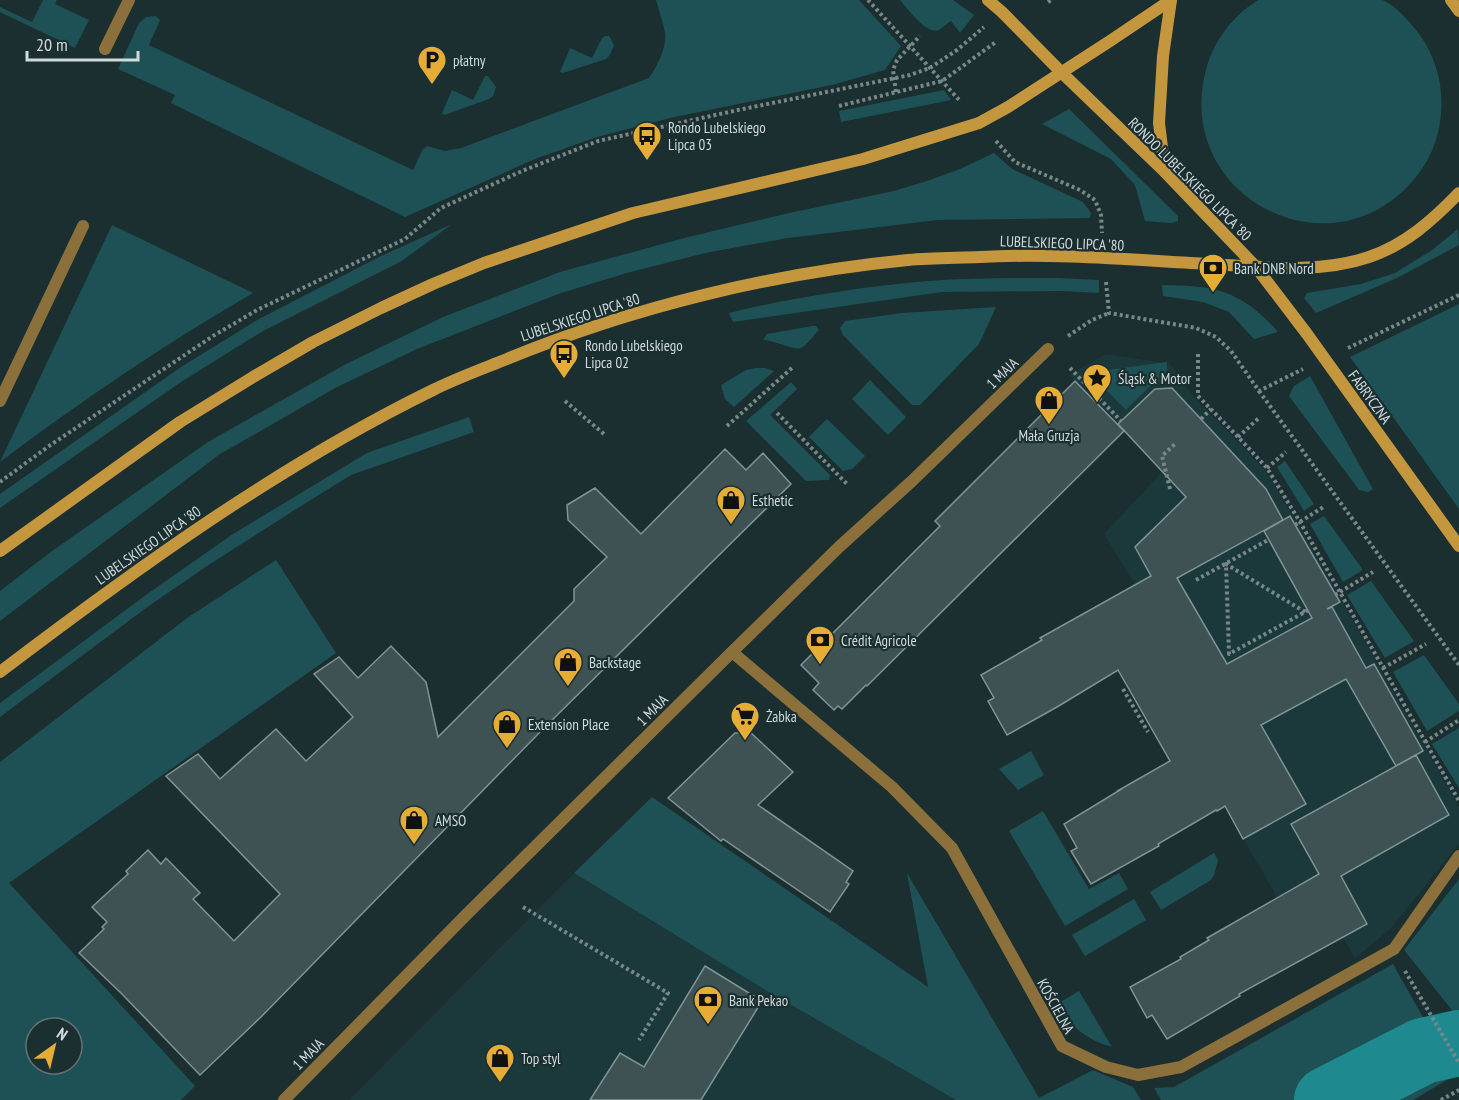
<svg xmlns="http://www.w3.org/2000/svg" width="1459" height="1100" font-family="'PT Sans Narrow',sans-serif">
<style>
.built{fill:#1b383a}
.green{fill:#1e5155;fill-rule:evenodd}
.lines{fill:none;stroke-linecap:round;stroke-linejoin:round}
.river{stroke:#1f8990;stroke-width:66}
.building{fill:#3e5253;stroke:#7e9495;stroke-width:1.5}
.path{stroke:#788789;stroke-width:4;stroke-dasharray:3 3;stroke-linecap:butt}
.lane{stroke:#8c703c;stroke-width:12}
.street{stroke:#8c703c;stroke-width:12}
.secondary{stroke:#c4963e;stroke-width:12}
.labels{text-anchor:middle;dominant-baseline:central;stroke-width:4.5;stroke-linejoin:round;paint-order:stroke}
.poi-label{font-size:15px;fill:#d0dbdc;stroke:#1b2e30;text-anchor:start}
.street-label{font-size:15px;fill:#d0dbdc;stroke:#1b2e30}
</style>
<rect width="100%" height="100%" fill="#1b2e30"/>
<g class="built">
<polygon points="1106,354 1170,364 1194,397 1265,470 1302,531 1459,807 1459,844 1392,927 1355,959 1328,911 1278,899 1231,817 1236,813 1141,595 1104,534 1161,473 1151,459 1124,431 1069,375"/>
<polygon points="574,873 767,991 956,1100 349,1100"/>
</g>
<g class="green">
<polygon points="43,0 57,0 55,4 89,20 75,48 0,12 0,7 32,22"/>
<path d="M656,0H859L901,46L885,70L832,85L670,118L597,137L535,159L405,217L171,103L175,95L118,69L139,23L146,17L156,16L160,20L149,45L413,170L423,149L427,146L445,151L461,148L649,78C657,66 667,48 665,33C663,22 659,11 656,0Z"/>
<path d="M900,0H953L974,15L960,33L951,21C947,23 943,28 939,30C926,35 908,9 900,0Z"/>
<path d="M1259,0C1288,0 1317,0 1346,0C1356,0 1372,0 1382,0C1390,2 1405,16 1410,23C1419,33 1427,44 1432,57C1449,96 1443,144 1416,177C1332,281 1169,195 1207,66C1215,39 1235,13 1259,0Z"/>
<polygon points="605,36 609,36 611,39 614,46 609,56 606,59 563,73 560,72 570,48 592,58 602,38"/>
<polygon points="485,76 488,76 496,87 493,96 489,99 447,114 444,115 442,113 452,90 473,100"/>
<polygon points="944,90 951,100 841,122 839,111"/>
<polygon points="1069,109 1178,216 1178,221 1172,223 1145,221 1135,185 1111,159 1042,124"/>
<polygon points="994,153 1012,169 1083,202 1091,213 1090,218 938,220 788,238 705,253 627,273 561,293 417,349 337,387 278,421 220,454 0,621 0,591 52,551 208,442 346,364 443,317 560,272 688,237 789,213 894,191 930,180 960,169"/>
<polygon points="452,224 402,261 263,331 181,382 0,508 0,494 181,367 259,319 381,256"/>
<path d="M112,225L253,293C165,344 81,401 0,462Z"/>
<polygon points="1458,229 1459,245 1397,278 1316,313 1304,298 1307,293 1361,284 1395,273 1432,250"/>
<path d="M1057,278L1099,280V293L1062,291L942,292L733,322L729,313C794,297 861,287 928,281C971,278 1014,278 1057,278Z"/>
<path d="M1162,285C1182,286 1207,285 1226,293C1246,300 1264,316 1278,332L1254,339L1229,312L1203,302L1163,296Z"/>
<polygon points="1459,304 1459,509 1350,357"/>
<polygon points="996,307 979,344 920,405 912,405 843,335 840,328 845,321 902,313"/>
<path d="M813,326H816L819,330C814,335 808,344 801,348C796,351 773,340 763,340L767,334Z"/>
<polygon points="1167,362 1166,384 1151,385 1126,410 1096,380 1095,376 1100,371"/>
<polygon points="756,368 765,368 774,371 734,407 725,399 721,385 746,370"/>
<polygon points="1310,376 1373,489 1368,492 1359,490 1289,396 1294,386"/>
<polygon points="870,380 906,417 888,435 852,399"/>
<polygon points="791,382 797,389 770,415 830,475 829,480 806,481 746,421"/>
<polygon points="469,417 474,432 351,475 293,511 207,566 146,608 0,717 0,703 150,592 233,534 367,453"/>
<polygon points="827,419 865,456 852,469 843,471 809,437"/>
<polygon points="1285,461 1314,504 1304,511 1277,467"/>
<polygon points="1324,516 1363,570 1343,582 1310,524"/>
<path d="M276,560L336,653L9,883L195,1086L181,1100H0V762L187,618ZM36,1028H72V1064H36Z"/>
<polygon points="1371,581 1414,641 1385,658 1347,595"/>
<polygon points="1424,655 1459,704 1459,711 1427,731 1393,672"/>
<polygon points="1459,728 1459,788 1432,744"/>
<polygon points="1031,751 1044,775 1018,790 999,769"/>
<polygon points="652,797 928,987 907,873 1039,1098 1093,1070 1133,1087 1141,1100 956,1100 767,991 574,873"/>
<polygon points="1043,811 1089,889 1119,873 1128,889 1065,926 1009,831"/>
<polygon points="1214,853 1218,860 1214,875 1211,880 1161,910 1150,892"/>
<polygon points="1459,879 1459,1073 1413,1100 1161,1100 1154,1088 1174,1087 1393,964 1428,1026 1455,1014 1404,950"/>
<polygon points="1134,899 1146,920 1085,956 1072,935"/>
<path d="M1079,991L1112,1047C1087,1040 1069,1026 1057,1004Z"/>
</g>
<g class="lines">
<polyline class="river" points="1327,1100 1423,1051 1459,1043"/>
</g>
<g class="building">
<polygon points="1075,381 1124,431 867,686 866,685 842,709 838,706 834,710 813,690 819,683 801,665 940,526 935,521"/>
<polygon points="1172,388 1266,489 1283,520 1177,578 1227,664 1312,618 1264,531 1290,516 1340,602 1327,609 1332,607 1366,668 1374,664 1423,751 1396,766 1346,679 1261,725 1306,804 1243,839 1225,806 1217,811 1216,810 1158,844 1159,846 1091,884 1071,851 1077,848 1064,824 1120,790 1119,790 1170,761 1118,670 1057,707 1007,735 988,701 994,698 981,675 1042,640 1040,638 1151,576 1135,547 1186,497 1118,424 1155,389"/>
<polygon points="725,449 746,470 763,453 791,484 542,730 262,1016 200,1075 121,993 79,953 104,929 102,927 107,922 92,907 128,874 126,871 148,850 161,864 166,858 200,893 193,899 234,941 280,894 166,776 198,754 220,779 276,729 306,761 353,717 314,674 339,657 358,678 391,646 426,682 438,737 574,601 574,589 607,557 568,520 567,505 595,488 641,534"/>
<polygon points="735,733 751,733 793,772 758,805 853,871 846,882 849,884 830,912 723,839 721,841 668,798"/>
<polygon points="1416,755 1449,815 1341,876 1367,924 1239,994 1240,996 1167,1039 1152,1015 1147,1018 1130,987 1181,959 1180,957 1209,940 1207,938 1319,874 1291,824"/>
<polygon points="705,966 762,1001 701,1100 590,1100 620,1053 644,1067"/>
</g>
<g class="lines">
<g class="path">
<polyline points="868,0 961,102"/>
<polyline points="1048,2 1051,0"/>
<polyline points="896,92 893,70 897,60 920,36"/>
<polyline points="839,106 942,81 996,42"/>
<polyline points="996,141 1015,162 1080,190 1095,200 1101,215 1102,233"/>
<polyline points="1106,282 1109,313 1196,328 1216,337 1231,351 1259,391 1303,369"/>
<polyline points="1068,336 1092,320 1109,313"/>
<polyline points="1348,348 1459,295"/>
<polyline points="1198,354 1198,396 1239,438 1267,468 1300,522 1459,801"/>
<polyline points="1070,368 1121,421"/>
<polyline points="1259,391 1459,665"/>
<polyline points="565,401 604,434"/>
<polyline points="777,413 847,484"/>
<polyline points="1201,419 1211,409"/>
<polyline points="727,426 793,367"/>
<polyline points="1238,437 1260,417"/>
<polyline points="1267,468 1286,452"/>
<polyline points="0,482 49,446 213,336 257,310 405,239 441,208 522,171 598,141 738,110 910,75 930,68 957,50 984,27"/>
<polyline points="1170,489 1162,456 1176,443"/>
<polyline points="1295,525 1325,506"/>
<polyline points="1196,580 1268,540"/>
<polyline points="1335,595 1373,572"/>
<polyline points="1305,612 1226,564 1229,654 1305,612 1308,610"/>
<polyline points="1383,668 1426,644"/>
<polyline points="1123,689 1148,732"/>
<polyline points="1425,742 1459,720"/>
<polyline points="523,907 668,993 639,1040"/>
<polyline points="1405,971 1459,1063"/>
<polyline points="1441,1100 1459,1090"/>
</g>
<polyline class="lane" points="105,49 129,0"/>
<g class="street">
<polyline points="0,401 83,226"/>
<polyline points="732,652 892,787 952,848 1062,1046 1106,1067 1138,1075 1181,1067 1394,949 1459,856"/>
<polyline points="284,1100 468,913 732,652 839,547 912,481 1048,349"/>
</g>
<g class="secondary">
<polyline points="988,0 1002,12 1061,72 1165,172 1256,267 1307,334 1459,546"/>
<polyline points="1451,0 1459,11"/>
<polyline points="1165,172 1159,123 1163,56 1171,0"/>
<polyline points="0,551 180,422 253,377 313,342 381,308 433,284 484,263 633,213 863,159 979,123 1008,107 1110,41 1171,0"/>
<path d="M0,672C137,568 278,466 433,390C457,378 482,369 507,359C633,307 773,273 908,260C932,258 956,258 980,257C1057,253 1134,260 1211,264C1262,267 1319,274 1369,257C1405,245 1433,220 1459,193"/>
</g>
</g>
<defs>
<g id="parking-pin" transform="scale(1.5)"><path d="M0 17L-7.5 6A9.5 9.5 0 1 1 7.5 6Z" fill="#e6ad36" stroke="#1b2e30"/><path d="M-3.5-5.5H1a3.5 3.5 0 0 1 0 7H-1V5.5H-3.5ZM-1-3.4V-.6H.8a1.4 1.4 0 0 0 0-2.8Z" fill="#111"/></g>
<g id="bus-pin" transform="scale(1.5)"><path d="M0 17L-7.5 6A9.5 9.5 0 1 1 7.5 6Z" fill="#e6ad36" stroke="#1b2e30"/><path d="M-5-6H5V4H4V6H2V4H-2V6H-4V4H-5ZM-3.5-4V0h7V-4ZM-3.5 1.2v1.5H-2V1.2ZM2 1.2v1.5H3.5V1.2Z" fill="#111"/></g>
<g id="bank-pin" transform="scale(1.5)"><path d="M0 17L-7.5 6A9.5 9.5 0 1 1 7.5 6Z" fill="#e6ad36" stroke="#1b2e30"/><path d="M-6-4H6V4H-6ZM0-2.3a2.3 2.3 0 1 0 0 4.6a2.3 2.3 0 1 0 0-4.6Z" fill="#111"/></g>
<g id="sight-pin" transform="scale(1.5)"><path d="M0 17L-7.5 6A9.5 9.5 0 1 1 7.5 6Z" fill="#e6ad36" stroke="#1b2e30"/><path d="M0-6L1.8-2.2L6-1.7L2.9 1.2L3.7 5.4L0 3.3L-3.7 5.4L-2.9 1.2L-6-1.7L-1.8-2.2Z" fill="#111"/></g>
<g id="shop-pin" transform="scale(1.5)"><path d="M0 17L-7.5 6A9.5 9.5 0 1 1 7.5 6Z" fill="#e6ad36" stroke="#1b2e30"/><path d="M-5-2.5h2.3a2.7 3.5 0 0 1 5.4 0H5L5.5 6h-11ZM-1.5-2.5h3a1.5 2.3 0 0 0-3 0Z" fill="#111"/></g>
<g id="supermarket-pin" transform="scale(1.5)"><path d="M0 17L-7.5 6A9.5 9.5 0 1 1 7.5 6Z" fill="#e6ad36" stroke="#1b2e30"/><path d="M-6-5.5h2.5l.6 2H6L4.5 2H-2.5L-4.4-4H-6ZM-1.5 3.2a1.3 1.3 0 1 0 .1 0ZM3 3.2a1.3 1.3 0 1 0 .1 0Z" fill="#111"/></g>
</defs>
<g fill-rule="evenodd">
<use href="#parking-pin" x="432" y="60"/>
<use href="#bus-pin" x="647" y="136"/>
<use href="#bank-pin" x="1213" y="268"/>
<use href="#bus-pin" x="564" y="354"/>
<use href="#sight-pin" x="1097" y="378"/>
<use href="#shop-pin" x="1049" y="400"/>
<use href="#shop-pin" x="731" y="500"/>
<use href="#bank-pin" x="820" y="640"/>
<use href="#shop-pin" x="568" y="662"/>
<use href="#supermarket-pin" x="745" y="716"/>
<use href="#shop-pin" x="507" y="724"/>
<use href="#shop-pin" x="414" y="820"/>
<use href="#bank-pin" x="708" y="1000"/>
<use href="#shop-pin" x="500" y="1058"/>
</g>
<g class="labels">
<g class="poi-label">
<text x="453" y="60">płatny</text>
<text x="668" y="127">Rondo Lubelskiego<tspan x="668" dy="17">Lipca 03</tspan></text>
<text x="1234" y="268">Bank DNB Nord</text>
<text x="585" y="345">Rondo Lubelskiego<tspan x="585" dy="17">Lipca 02</tspan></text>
<text x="1118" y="378">Śląsk &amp; Motor</text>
<text x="1049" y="435" text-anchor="middle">Mała Gruzja</text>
<text x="752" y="500">Esthetic</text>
<text x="841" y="640">Crédit Agricole</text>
<text x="589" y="662">Backstage</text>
<text x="766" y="716">Żabka</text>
<text x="528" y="724">Extension Place</text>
<text x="435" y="820">AMSO</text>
<text x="729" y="1000">Bank Pekao</text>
<text x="521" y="1058">Top styl</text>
</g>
<g class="street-label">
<text transform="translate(1190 179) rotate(45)">RONDO LUBELSKIEGO LIPCA '80</text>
<text transform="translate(1062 243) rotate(2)">LUBELSKIEGO LIPCA '80</text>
<text transform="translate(580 317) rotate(-18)">LUBELSKIEGO LIPCA '80</text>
<text transform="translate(1002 373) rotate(-44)">1 MAJA</text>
<text transform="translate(1370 397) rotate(54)">FABRYCZNA</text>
<text transform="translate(148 545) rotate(-35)">LUBELSKIEGO LIPCA '80</text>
<text transform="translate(652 710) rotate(-45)">1 MAJA</text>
<text transform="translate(1056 1006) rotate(61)">KOŚCIELNA</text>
<text transform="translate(308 1054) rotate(-45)">1 MAJA</text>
</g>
</g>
<g transform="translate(54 1046) rotate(34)"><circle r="28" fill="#1b2e30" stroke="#637375" stroke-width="1.5"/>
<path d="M0-4.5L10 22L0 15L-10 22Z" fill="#e6ad36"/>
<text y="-9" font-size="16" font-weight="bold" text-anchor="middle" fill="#d0dbdc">N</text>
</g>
<path d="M27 51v9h111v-9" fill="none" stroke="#d0dbdc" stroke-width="3"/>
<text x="36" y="51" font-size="18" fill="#d0dbdc" stroke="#1b2e30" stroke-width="4.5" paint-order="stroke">20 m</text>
</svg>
